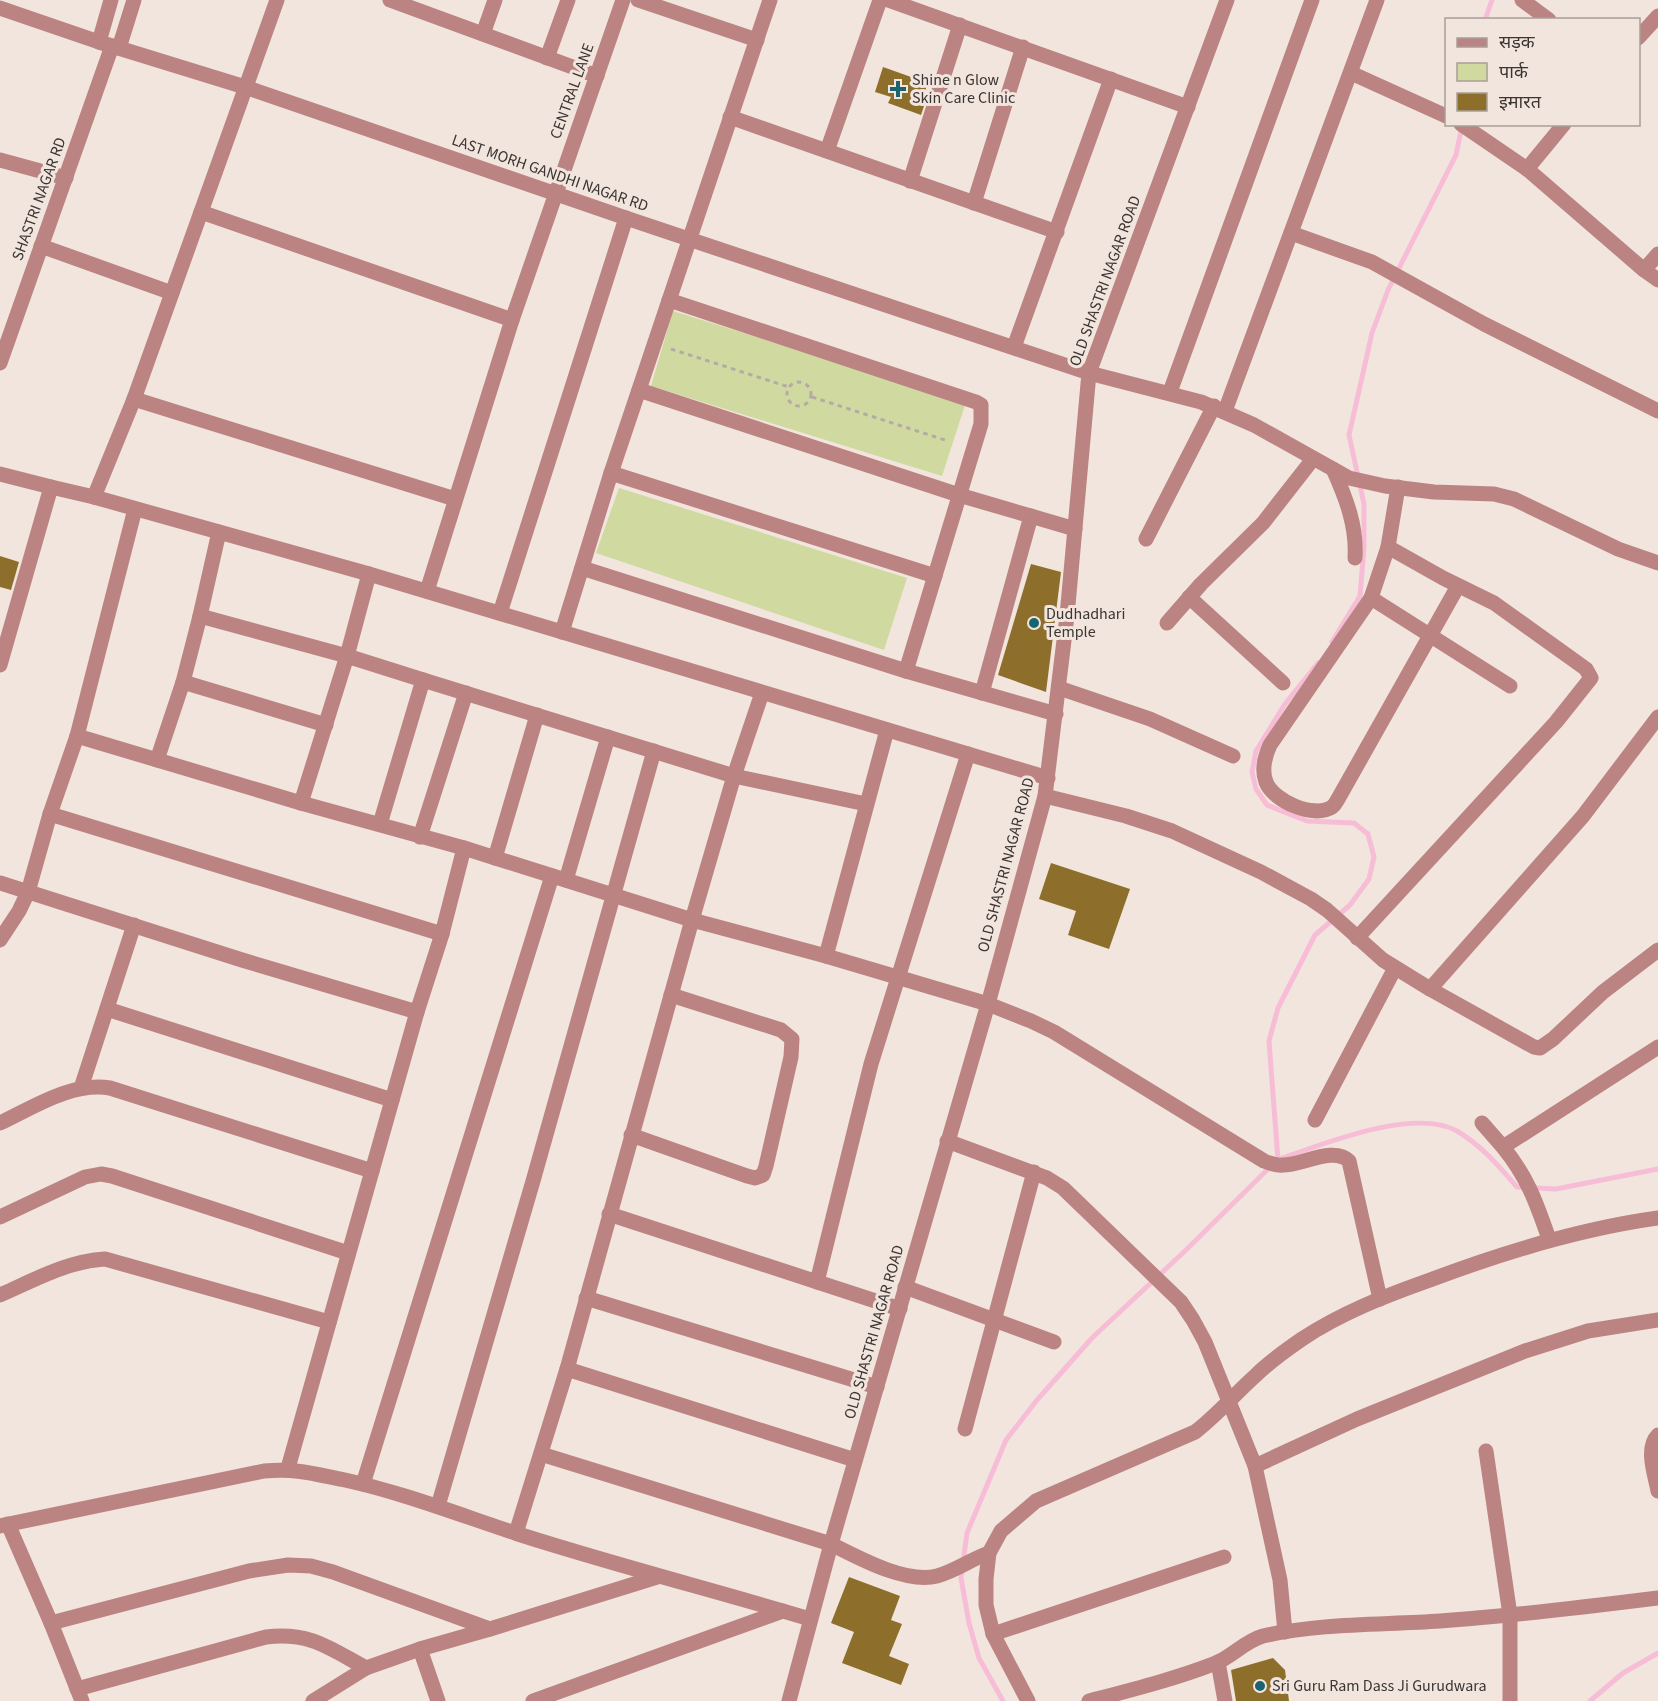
<svg xmlns="http://www.w3.org/2000/svg" width="1658" height="1701" font-family="'Source Sans 3','Noto Sans Devanagari',sans-serif">
<style>
.green{fill:#d0d9a0}
.lines{fill:none;stroke-linecap:round;stroke-linejoin:round}
.stream{stroke:#f7bdd7;stroke-width:5}
.building{fill:#8d6f2b}
.path{stroke:#b5aba4;stroke-width:3;stroke-dasharray:4.5 4.5;stroke-linecap:butt}
.minor{stroke:#bb8482;stroke-width:15}
.poi-dot{fill:#19646f;stroke:#f2e5dd;stroke-width:2}
.labels{text-anchor:middle;dominant-baseline:central;stroke-width:6;stroke-linejoin:round;paint-order:stroke}
.poi-label{font-size:16px;fill:#3a3532;stroke:#f2e5dd;text-anchor:start}
.street-label{font-size:16px;fill:#3a3532;stroke:#f2e5dd}
</style>
<rect width="100%" height="100%" fill="#f2e5dd"/>
<g class="green">
<polygon points="673,311 966,402 942,476 651,386"/>
<polygon points="619,488 907,578 884,650 596,553"/>
</g>
<g class="lines">
<g class="stream">
<polyline points="1485,20 1492,0"/>
<polyline points="1332,642 1360,596 1364,547 1364,504 1349,435 1372,333 1388,290 1456,155 1462,126"/>
<path d="M1280,1159C1323,1144 1414,1107 1457,1131C1482,1146 1499,1166 1517,1187L1556,1189L1658,1169"/>
<polyline points="1278,1160 1269,1041 1278,1008 1315,935 1350,905 1369,879 1374,857 1368,834 1354,823 1307,821 1267,805 1256,789 1252,772 1256,751 1285,704 1318,663"/>
<polyline points="1003,1701 979,1658 969,1623 961,1578 967,1533 1006,1440 1037,1400 1092,1338 1186,1250 1270,1167"/>
<polyline points="1590,1701 1623,1673 1658,1653"/>
</g>
</g>
<g class="building">
<polygon points="883,67 928,83 923,96 927,97 921,115 888,103 891,97 875,92"/>
<polygon points="0,556 19,562 11,590 0,587"/>
<polygon points="1031,564 1061,572 1046,692 998,675"/>
<polygon points="1051,863 1130,889 1109,949 1068,935 1076,911 1039,899"/>
<polygon points="849,1577 900,1596 891,1620 902,1624 889,1656 909,1664 901,1685 842,1663 854,1632 831,1623"/>
<polygon points="1273,1658 1285,1670 1289,1701 1236,1701 1231,1670"/>
</g>
<g class="lines">
<g class="path">
<polyline points="671,349 789,387"/>
<circle cx="799" cy="394" r="12"/>
<polyline points="812,397 948,441"/>
</g>
<g class="minor">
<polyline points="390,0 597,76"/>
<polyline points="638,0 757,40"/>
<polyline points="888,0 1188,107"/>
<polyline points="1522,0 1549,20"/>
<polyline points="0,8 99,42 245,87 626,218 1089,373 1201,402 1254,425 1349,478 1385,486 1434,492 1494,494 1514,499 1618,549 1658,563"/>
<polyline points="483,34 495,0"/>
<polyline points="1638,38 1658,16"/>
<polyline points="99,42 111,0"/>
<polyline points="119,48 134,0"/>
<polyline points="547,58 568,0"/>
<polyline points="1351,73 1446,116"/>
<polyline points="730,117 1057,232"/>
<polyline points="1461,124 1527,169"/>
<polyline points="1564,124 1527,169 1644,270 1658,254"/>
<polyline points="827,151 880,0"/>
<polyline points="0,160 66,178"/>
<polyline points="910,181 960,25"/>
<polyline points="974,203 1023,47"/>
<polyline points="201,212 512,320"/>
<polyline points="1291,233 1372,262 1484,324 1658,411"/>
<polyline points="41,246 172,293"/>
<polyline points="1644,270 1658,280"/>
<polyline points="669,300 976,402 981,405 981,424 906,671"/>
<polyline points="1014,347 1111,79"/>
<polyline points="0,363 112,46"/>
<polyline points="639,390 959,495 1075,529"/>
<polyline points="1170,392 1312,0"/>
<polyline points="134,399 455,499"/>
<polyline points="1225,411 1377,0"/>
<path d="M1333,469C1346,498 1357,526 1355,558"/>
<polyline points="611,473 935,576"/>
<polyline points="0,474 51,487"/>
<path d="M1398,487L1388,547L1371,598L1270,745C1265,756 1261,769 1266,782C1273,801 1314,819 1332,807C1335,805 1336,802 1338,799L1458,586"/>
<polyline points="94,497 134,399 277,0"/>
<polyline points="1146,539 1214,406"/>
<polyline points="582,568 906,671 1056,714"/>
<polyline points="427,591 512,320 623,0"/>
<polyline points="1189,597 1283,683"/>
<polyline points="1371,598 1510,686"/>
<polyline points="500,613 626,218"/>
<polyline points="200,616 347,656 423,680 380,824"/>
<polyline points="1167,623 1201,584 1263,523 1313,459"/>
<polyline points="562,632 611,473 770,0"/>
<polyline points="0,665 51,487 94,497 369,574 1048,778"/>
<polyline points="423,680 734,776 762,693"/>
<polyline points="183,682 326,725"/>
<polyline points="1059,688 1150,719 1233,756"/>
<polyline points="982,693 1031,516"/>
<polyline points="1658,717 1583,816 1430,989 1534,1047 1540,1048 1553,1039 1603,992 1658,950"/>
<path d="M77,736L301,803L464,848L692,920L826,956L988,1004L1031,1021L1054,1032L1264,1161C1270,1163 1276,1166 1283,1165C1302,1165 1334,1146 1349,1161L1380,1299"/>
<polyline points="157,760 183,682 200,616 219,532"/>
<polyline points="1045,796 1126,816 1172,831 1261,872 1311,899 1327,910 1383,960 1430,989"/>
<polyline points="301,803 347,656 369,574"/>
<polyline points="50,814 442,934"/>
<polyline points="420,837 466,693"/>
<polyline points="495,858 537,715"/>
<polyline points="566,880 608,737"/>
<polyline points="0,883 242,960 417,1012 288,1468"/>
<polyline points="1357,938 1556,722 1591,678 1586,669 1494,603 1443,578 1388,547"/>
<polyline points="0,940 19,911 28,892 50,814 77,736 135,509"/>
<polyline points="826,956 887,730"/>
<polyline points="107,1009 392,1100"/>
<polyline points="417,1012 442,934 464,848"/>
<polyline points="81,1088 134,925"/>
<polyline points="1315,1120 1395,968"/>
<path d="M0,1123C34,1107 71,1082 110,1088L372,1171"/>
<polyline points="1482,1123 1503,1147"/>
<polyline points="631,1135 747,1176 755,1178 763,1175 766,1166 791,1057 792,1039 781,1030 671,995"/>
<polyline points="947,1141 1047,1178 1063,1188 1181,1302 1193,1320 1205,1342 1255,1466 1280,1580 1285,1632"/>
<polyline points="609,1214 900,1309"/>
<polyline points="0,1217 85,1177 101,1174 112,1176 348,1253"/>
<path d="M1549,1239C1536,1202 1528,1178 1503,1147L1658,1047"/>
<polyline points="817,1282 871,1064 968,754"/>
<polyline points="905,1287 1054,1342"/>
<path d="M0,1295C34,1280 68,1261 105,1259L329,1322"/>
<polyline points="586,1298 877,1387"/>
<polyline points="567,1369 692,920 734,776 866,804"/>
<polyline points="965,1429 1034,1172"/>
<path d="M1658,1435C1645,1448 1655,1475 1658,1491"/>
<polyline points="1486,1451 1510,1615 1510,1701"/>
<path d="M541,1454L831,1544C859,1558 906,1584 937,1576C956,1571 971,1559 989,1553"/>
<polyline points="1255,1466 1357,1419 1525,1351 1588,1331 1658,1320"/>
<polyline points="363,1484 552,876"/>
<polyline points="438,1506 533,1181 654,751"/>
<polyline points="8,1524 51,1623 82,1701"/>
<path d="M0,1526L264,1471C297,1468 314,1474 345,1480C404,1493 460,1515 518,1534C615,1565 713,1590 810,1619"/>
<polyline points="516,1533 567,1369 855,1460"/>
<polyline points="51,1623 249,1571 288,1565 311,1566 333,1572 490,1629"/>
<polyline points="993,1634 1224,1557"/>
<polyline points="420,1649 438,1701"/>
<polyline points="1218,1662 1225,1701"/>
<path d="M77,1689L266,1637C311,1632 329,1648 366,1668"/>
<polyline points="313,1701 366,1668 420,1649 490,1629 657,1577"/>
<polyline points="533,1701 783,1611"/>
<polyline points="789,1701 831,1544 988,1004 1045,796 1067,616 1089,373 1227,0"/>
<path d="M1028,1701L993,1634L986,1605V1579L989,1553L1001,1531L1036,1501L1195,1432C1217,1415 1235,1394 1255,1376C1269,1362 1286,1350 1302,1339C1341,1313 1385,1296 1430,1280C1504,1252 1579,1229 1658,1218"/>
<path d="M1089,1701C1131,1690 1175,1679 1216,1663C1233,1656 1245,1641 1263,1636C1320,1623 1381,1625 1440,1621C1513,1616 1586,1607 1658,1598"/>
</g>
</g>
<g class="poi-dot">
<path d="M895 80h6v6h6v6h-6v6h-6v-6h-6v-6h6z"/>
<circle cx="1034" cy="623" r="6"/>
<circle cx="1260" cy="1686" r="6"/>
</g>
<g class="labels">
<g class="poi-label">
<text x="912" y="80">Shine n Glow<tspan x="912" dy="18">Skin Care Clinic</tspan></text>
<text x="1046" y="614">Dudhadhari<tspan x="1046" dy="18">Temple</tspan></text>
<text x="1272" y="1686">Sri Guru Ram Dass Ji Gurudwara</text>
</g>
<g class="street-label">
<text transform="translate(572 91) rotate(-70)">CENTRAL LANE</text>
<text transform="translate(550 173) rotate(19)">LAST MORH GANDHI NAGAR RD</text>
<text transform="translate(39 199) rotate(-70)">SHASTRI NAGAR RD</text>
<text transform="translate(1105 281) rotate(-70)">OLD SHASTRI NAGAR ROAD</text>
<text transform="translate(1006 865) rotate(-75)">OLD SHASTRI NAGAR ROAD</text>
<text transform="translate(874 1332) rotate(-74)">OLD SHASTRI NAGAR ROAD</text>
</g>
</g>
<rect x="1445" y="18" width="195" height="108" fill="#f2e5dd" stroke="#a89f99" stroke-width="1.5"/>
<rect x="1457" y="38" width="30" height="9" fill="#bb8482" stroke="#a89f99" stroke-width="1.5"/>
<text x="1499" y="48" font-size="18" fill="#3a3532">सड़क</text>
<rect x="1457" y="63" width="30" height="18" fill="#d0d9a0" stroke="#a89f99" stroke-width="1.5"/>
<text x="1499" y="78" font-size="18" fill="#3a3532">पार्क</text>
<rect x="1457" y="93" width="30" height="18" fill="#8d6f2b" stroke="#a89f99" stroke-width="1.5"/>
<text x="1499" y="108" font-size="18" fill="#3a3532">इमारत</text>
</svg>
